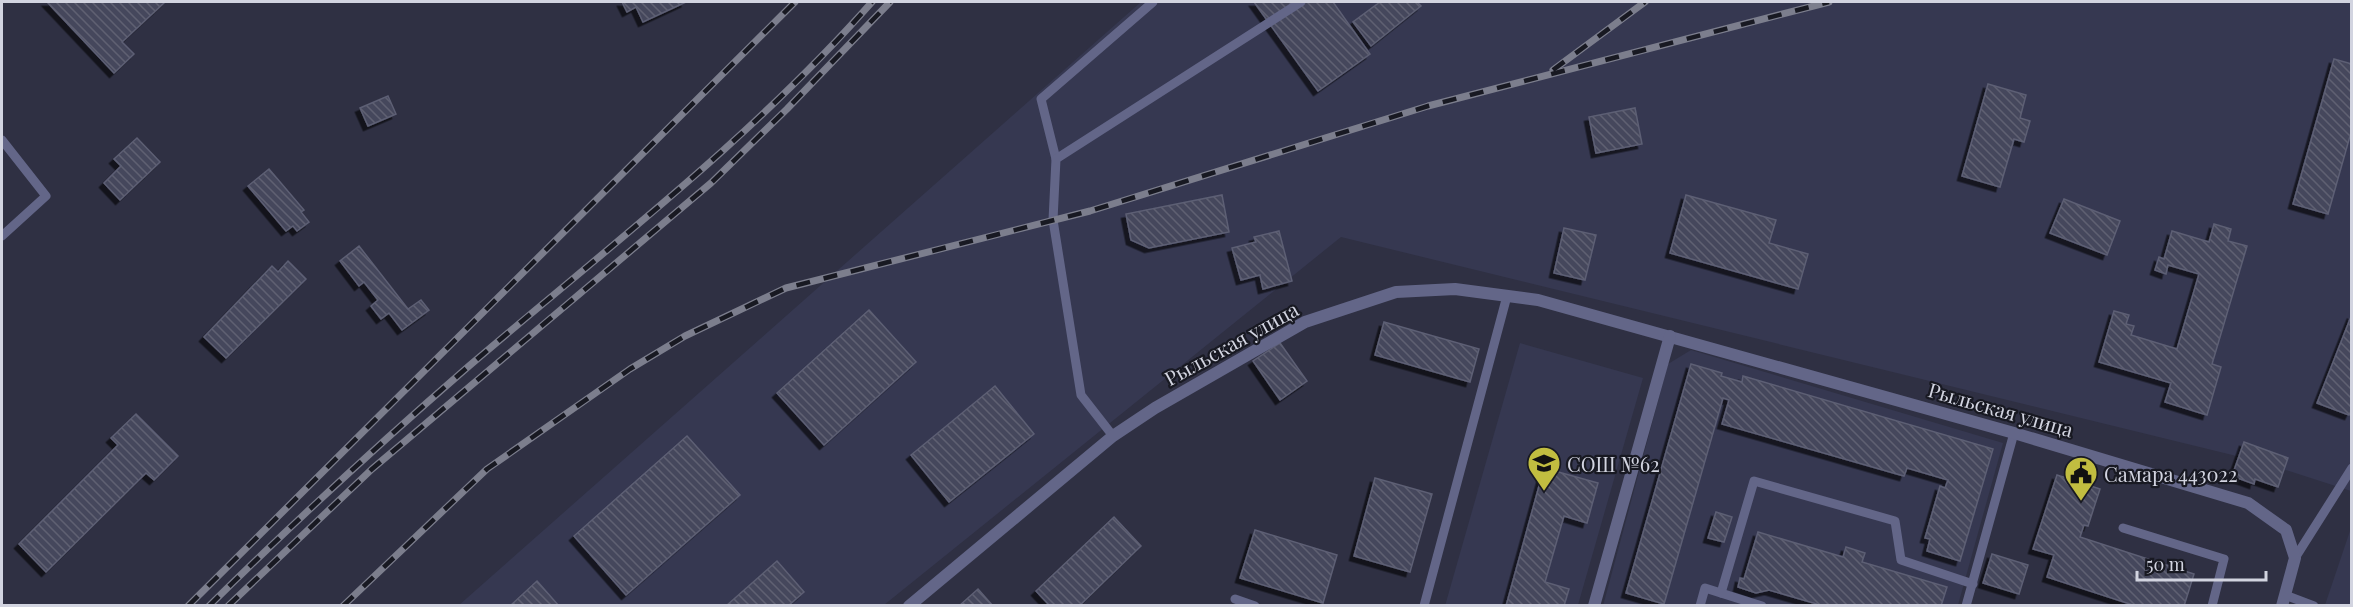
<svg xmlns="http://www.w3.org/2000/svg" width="2353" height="607" font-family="'Playfair Display',serif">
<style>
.built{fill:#363851}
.building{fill:url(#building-back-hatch);stroke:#5d5f74;stroke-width:1.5;filter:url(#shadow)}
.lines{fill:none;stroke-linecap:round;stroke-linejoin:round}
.lane{stroke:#636688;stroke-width:9}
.street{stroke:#636688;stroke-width:12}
.rail-casing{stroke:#7c7e8d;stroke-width:7}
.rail{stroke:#181922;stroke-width:4.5;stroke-dasharray:14;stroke-linecap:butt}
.labels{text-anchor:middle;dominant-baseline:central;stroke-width:4.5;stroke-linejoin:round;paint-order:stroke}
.street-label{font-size:20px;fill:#d2d4e0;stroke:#181922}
.poi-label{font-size:20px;fill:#d2d4e0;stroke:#181922;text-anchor:start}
</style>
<defs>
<pattern id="building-back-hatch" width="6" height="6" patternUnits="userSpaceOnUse" patternTransform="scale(1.5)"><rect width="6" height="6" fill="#45475b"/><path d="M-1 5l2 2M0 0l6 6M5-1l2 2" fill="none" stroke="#5f6172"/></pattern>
<filter id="shadow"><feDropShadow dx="-4.5" dy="4.5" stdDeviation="0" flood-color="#0009"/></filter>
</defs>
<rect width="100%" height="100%" fill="#2f3043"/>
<g class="built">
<polygon points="1141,2 2351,2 2351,491 2261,462 1341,237 884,605 458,606"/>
<polygon points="1520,343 1643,378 1578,605 1445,606"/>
<polygon points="1691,350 2003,443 1958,605 1603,606 1668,364"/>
<polygon points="2351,528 2351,605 2325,605"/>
</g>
<g class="building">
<polygon points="47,2 165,2 122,42 134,54 114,73"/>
<polygon points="622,2 686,2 643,22 636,7 627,12"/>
<polygon points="1254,2 1333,2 1370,54 1318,91"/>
<polygon points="1380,2 1417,2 1421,6 1371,46 1353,22"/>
<polygon points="2334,59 2352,64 2352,129 2328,214 2293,204"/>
<polygon points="1988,84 2026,95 2020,118 2030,121 2024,142 2014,139 2000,187 1962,176"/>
<polygon points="388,96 396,114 368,126 360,108"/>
<polygon points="1635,108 1642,144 1596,153 1589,117"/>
<polygon points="137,138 160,162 120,200 104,183 121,166 114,159"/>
<polygon points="269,169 304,210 301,212 309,222 297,231 293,226 286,231 248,186"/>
<polygon points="1222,195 1229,232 1149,248 1131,240 1126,214"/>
<polygon points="1686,195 1776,220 1769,243 1808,254 1798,289 1670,253"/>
<polygon points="2064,199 2120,221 2107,255 2050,233"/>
<polygon points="2214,224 2231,229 2228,241 2247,246 2212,364 2221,367 2207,415 2165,402 2171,383 2099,362 2114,311 2129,315 2126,324 2134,326 2131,335 2177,349 2199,274 2168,265 2166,274 2155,270 2159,257 2164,259 2172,231 2209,242"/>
<polygon points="1564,228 1596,235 1585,280 1554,273"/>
<polygon points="1279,231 1292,281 1263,289 1260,275 1241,280 1232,248 1256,242 1254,237"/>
<polygon points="359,246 408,309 421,300 429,310 402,330 389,313 381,319 371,306 378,300 364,282 359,286 340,261"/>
<polygon points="288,261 306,279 226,358 204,337 272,266 278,272"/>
<polygon points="869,310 916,362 824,445 777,393"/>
<polygon points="2352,314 2352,409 2349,415 2317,403"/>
<polygon points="1384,322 1479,349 1470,382 1375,355"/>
<polygon points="1280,343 1307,381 1280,400 1253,361"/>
<polygon points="1691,364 1722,373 1721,376 1742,382 1743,376 1993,449 1960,561 1927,551 1930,539 1925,538 1940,486 1945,488 1948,480 1907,468 1904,476 1722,424 1729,400 1723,398 1664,604 1626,593"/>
<polygon points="995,386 1034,434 949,502 911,455"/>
<polygon points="136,414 178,456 154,480 146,473 46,572 19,544 118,445 111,438"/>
<polygon points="687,436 740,495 626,595 574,536"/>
<polygon points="2244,442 2288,458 2278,487 2255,479 2254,484 2232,476"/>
<polygon points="1544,468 1598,483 1587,523 1564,516 1545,582 1569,589 1564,606 1506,606"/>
<polygon points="2057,475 2100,489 2088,526 2084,525 2080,537 2194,574 2184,606 2136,606 2047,577 2054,555 2033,549"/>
<polygon points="1375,478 1432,494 1410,572 1354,556"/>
<polygon points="1716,512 1732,517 1724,542 1708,538"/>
<polygon points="1114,517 1141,546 1079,606 1050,606 1036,591"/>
<polygon points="1255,530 1337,555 1323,603 1240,578"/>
<polygon points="1758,532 1843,557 1846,547 1865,553 1862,562 1947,587 1941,606 1817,606 1817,604 1769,590 1756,593 1738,587 1740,578 1744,579"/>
<polygon points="1992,554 2028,565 2019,594 1983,583"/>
<polygon points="777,561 804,592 788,606 726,606"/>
<polygon points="537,581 559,606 510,606"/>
<polygon points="978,589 993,606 959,606"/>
</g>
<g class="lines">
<g class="lane">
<polyline points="2,140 46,196 2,236"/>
<polyline points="1056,159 1041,99 1153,2"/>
<polyline points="1113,436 1081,395 1053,220 1056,159 1301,2"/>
<polyline points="2123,528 2224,559 2212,606"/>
<polyline points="2295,558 2352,468"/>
<polyline points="1721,593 1754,481 1895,521 1901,560 1973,584"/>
<polyline points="2285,595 2314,606"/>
<polyline points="1235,599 1255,606"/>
<polyline points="1424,606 1507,296"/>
<polyline points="1700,606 1705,588 1762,606"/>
<polyline points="1966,606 2014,433"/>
</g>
<g class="street">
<polyline points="909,606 1113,436 1155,408 1305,322 1396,292 1455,289 1538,300 2014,433 2248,503 2286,530 2295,558 2282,606"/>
<polyline points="1594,606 1670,336"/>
</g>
<g class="rail-casing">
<g id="rail">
<polyline points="1553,70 1645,2"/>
<polyline points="188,606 795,2"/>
<path d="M209,606C293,523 380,443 469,366C607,248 752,138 872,2"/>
<polyline points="228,606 372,469 711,183 787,109 890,2"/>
<polyline points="343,606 487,469 630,369 685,336 786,288 1090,211 1428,106 1829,2"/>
</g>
</g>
<use href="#rail" class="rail"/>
</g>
<defs>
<g id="school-pin" transform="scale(1.725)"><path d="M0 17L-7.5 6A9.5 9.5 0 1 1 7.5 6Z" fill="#c1bd40" stroke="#181922"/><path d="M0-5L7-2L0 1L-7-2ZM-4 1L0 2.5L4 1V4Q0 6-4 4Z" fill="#111"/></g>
<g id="civic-pin" transform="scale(1.725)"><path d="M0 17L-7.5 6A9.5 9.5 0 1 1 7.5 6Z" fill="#c1bd40" stroke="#181922"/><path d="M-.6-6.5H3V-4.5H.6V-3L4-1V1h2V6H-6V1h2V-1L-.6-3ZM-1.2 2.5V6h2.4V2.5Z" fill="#111"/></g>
</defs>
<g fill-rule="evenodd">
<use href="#school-pin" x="1544" y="463"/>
<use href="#civic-pin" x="2081" y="473"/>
</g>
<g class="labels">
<g class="street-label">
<text transform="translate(1231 343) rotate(-29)">Рыльская улица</text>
<text transform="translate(2001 409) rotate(16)">Рыльская улица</text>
</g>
<g class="poi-label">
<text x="1567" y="463">СОШ №62</text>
<text x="2104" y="473">Самара 443022</text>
</g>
</g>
<rect width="2353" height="607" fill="none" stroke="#d2d4e0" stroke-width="6"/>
<path d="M2137 571v9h129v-9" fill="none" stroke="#d2d4e0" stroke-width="3"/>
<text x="2146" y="571" font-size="18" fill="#d2d4e0" stroke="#181922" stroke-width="4.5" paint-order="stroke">50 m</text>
</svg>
